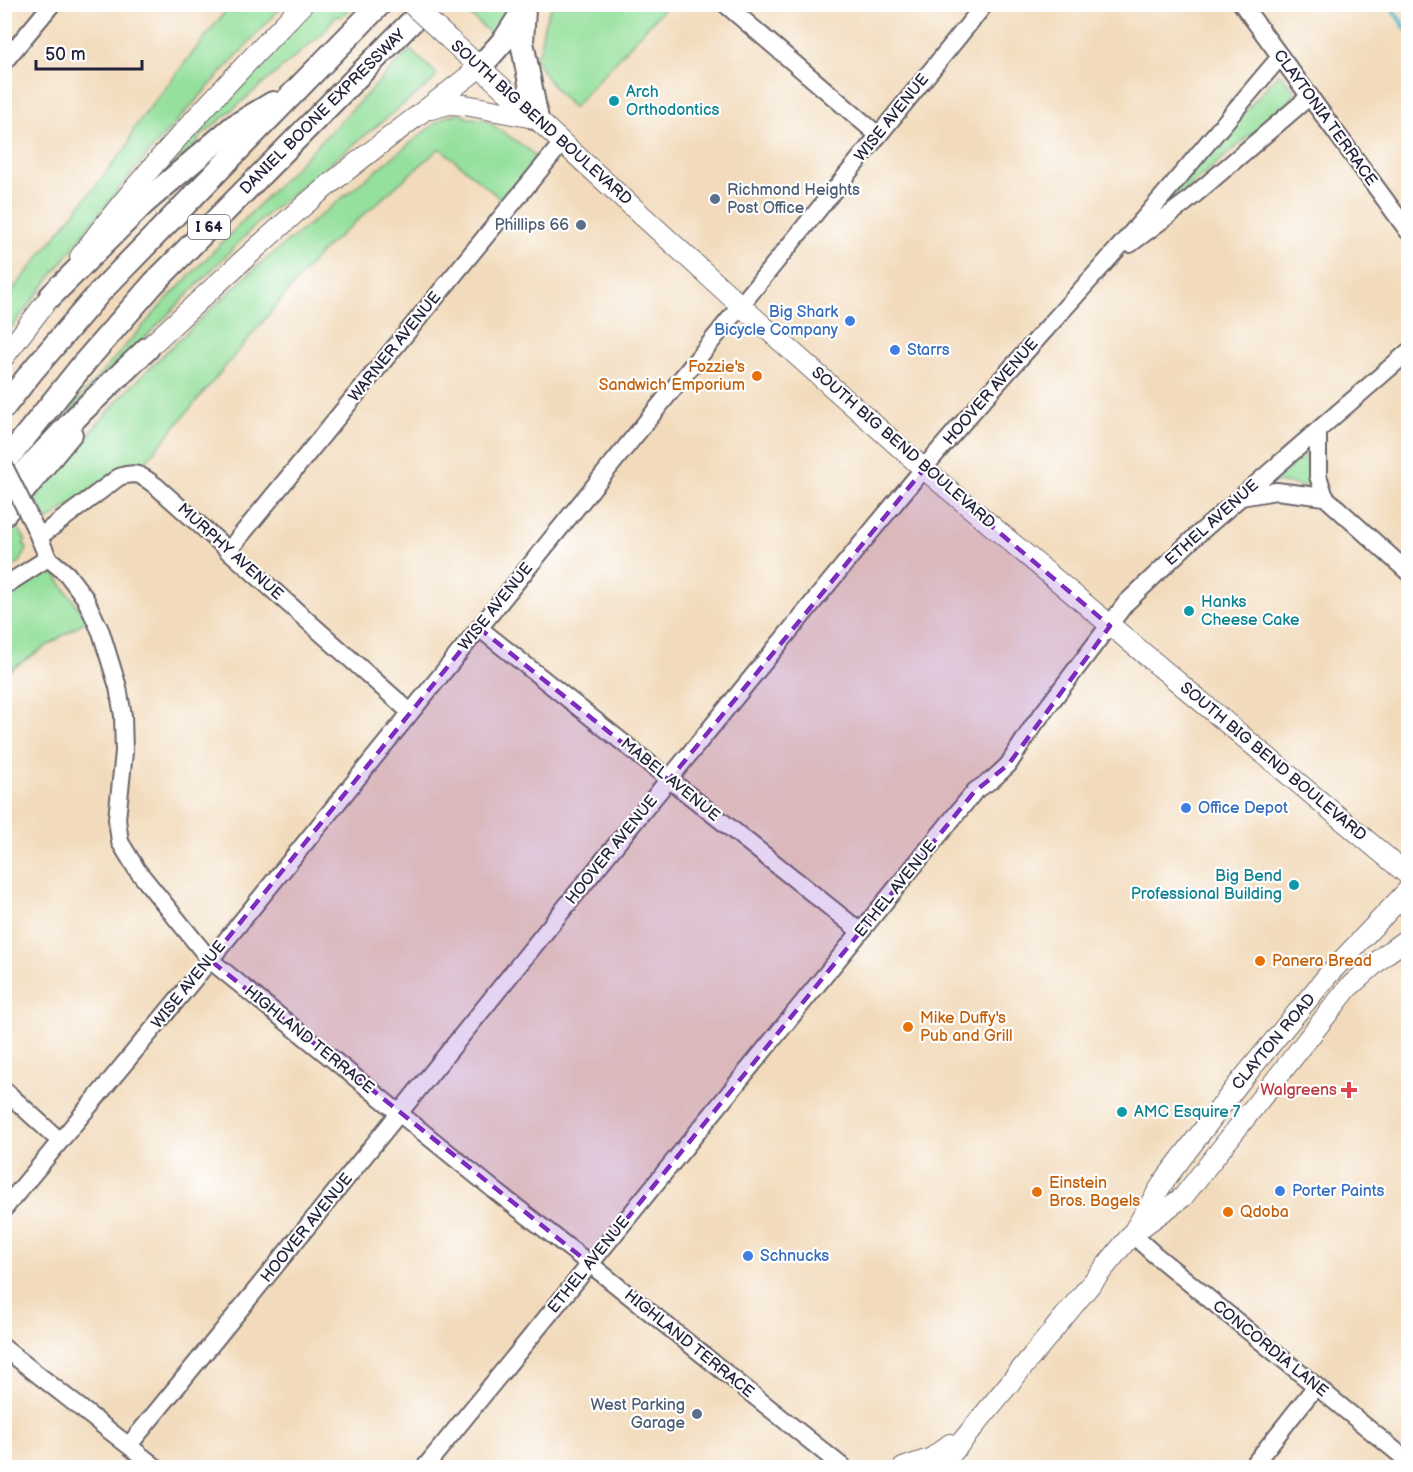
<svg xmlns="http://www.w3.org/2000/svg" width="1413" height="1472" font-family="'Balsamiq Sans',sans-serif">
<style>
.green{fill:#95e09c;stroke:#5c816c;stroke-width:1.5}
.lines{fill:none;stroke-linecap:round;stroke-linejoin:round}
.stream{stroke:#4bb2ca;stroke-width:4.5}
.minor-casing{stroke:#6b6368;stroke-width:20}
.major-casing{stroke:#6b6368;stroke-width:22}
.highway-casing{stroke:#6b6368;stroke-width:26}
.minor{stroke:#fff;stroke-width:16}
.major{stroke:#fff;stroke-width:20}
.highway{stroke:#fff;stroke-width:22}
.minor-bridge-casing{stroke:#6b6368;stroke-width:20;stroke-linecap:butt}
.major-bridge-casing{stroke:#6b6368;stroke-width:22;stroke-linecap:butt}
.minor-bridge{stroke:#fff;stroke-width:16}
.major-bridge{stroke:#fff;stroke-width:20}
.marked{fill:#7b2cbf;fill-opacity:0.2;stroke:#7b2cbf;stroke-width:4.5;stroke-dasharray:12 8;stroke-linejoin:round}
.culture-dot{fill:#0f9aa8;stroke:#fff;stroke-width:2}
.service-dot{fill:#5c6f8a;stroke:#fff;stroke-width:2}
.shop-dot{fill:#3f7fe0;stroke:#fff;stroke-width:2}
.food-dot{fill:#e8710a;stroke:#fff;stroke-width:2}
.health-dot{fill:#e0444e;stroke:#fff;stroke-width:2}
.labels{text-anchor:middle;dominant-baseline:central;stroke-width:4.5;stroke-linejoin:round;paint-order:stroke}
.shield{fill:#fff;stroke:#646476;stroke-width:1.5}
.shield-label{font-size:15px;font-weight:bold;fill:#22223b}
.culture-label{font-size:16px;fill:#0d838f;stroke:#fff;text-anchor:start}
.street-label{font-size:16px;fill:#22223b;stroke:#fff}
.service-label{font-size:16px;fill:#4e5e75;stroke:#fff;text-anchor:end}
.shop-label{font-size:16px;fill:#366cbe;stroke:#fff;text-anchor:start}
.food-label{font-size:16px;fill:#c56008;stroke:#fff;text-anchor:start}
.health-label{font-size:16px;fill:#be3a42;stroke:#fff;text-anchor:end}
</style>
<rect width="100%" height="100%" fill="#fff"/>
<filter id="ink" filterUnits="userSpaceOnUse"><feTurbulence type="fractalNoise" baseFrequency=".0167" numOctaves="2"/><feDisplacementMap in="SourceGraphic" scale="12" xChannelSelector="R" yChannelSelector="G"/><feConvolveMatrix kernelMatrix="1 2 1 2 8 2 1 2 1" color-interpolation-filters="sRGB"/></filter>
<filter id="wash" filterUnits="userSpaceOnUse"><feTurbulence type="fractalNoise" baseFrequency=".008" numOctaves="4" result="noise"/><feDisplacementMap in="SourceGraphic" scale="24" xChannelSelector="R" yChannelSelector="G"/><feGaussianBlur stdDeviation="1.35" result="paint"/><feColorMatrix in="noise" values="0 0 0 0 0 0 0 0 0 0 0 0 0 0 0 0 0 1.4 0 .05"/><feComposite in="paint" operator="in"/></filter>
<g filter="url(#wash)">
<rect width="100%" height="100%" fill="#f2dbbc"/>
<g class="green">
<polygon points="231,4 283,5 159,141 117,191 5,336 5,300 128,145 134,128"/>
<polygon points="316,5 354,5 341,17 335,16 326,30 316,39 200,137 197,143 160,175 163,169"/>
<polygon points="459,5 515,5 502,25 491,34"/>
<path d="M553,5H667L573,108C557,91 543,77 535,55L540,51C542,34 544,19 553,5Z"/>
<polygon points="410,50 436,73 435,79 266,215 71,413 69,410 165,301"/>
<polygon points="1279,73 1294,90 1294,95 1287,104 1173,200 1171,196"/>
<polygon points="460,113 468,118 484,119 529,150 535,156 534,163 503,201 440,148 321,252 143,465 131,464 123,467 47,521 34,499 119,399 165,353 255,268 434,124 447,116"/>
<polygon points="1304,455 1308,456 1310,482 1308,487 1275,482 1277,478"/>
<polygon points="16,524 26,541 23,543 27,549 20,562 5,572 5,537"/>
<polygon points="42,568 53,572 87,620 5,673 5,593"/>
</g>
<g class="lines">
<polyline class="stream" points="1388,4 1408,31"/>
</g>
</g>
<g filter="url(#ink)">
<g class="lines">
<g class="minor-casing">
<g id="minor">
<polyline points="725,4 878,135"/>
<polyline points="1242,4 1408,231"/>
<polyline points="4,62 52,4"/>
<polyline points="1130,244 1185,203 1310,96"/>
<polyline points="1318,431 1318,476 1325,497 1408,572"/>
<polyline points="1241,497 1276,491 1325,497"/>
<polyline points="4,519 74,434"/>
<polyline points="35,528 48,558 67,574 85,598 101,632 118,687 123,716 124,752 117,819 120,842 137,870 210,960 498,1193 590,1264 844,1468"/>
<path d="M39,537L119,477C137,471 141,475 156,486L410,712"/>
<polyline points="228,551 562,143"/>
<polyline points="4,586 48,558"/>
<polyline points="479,628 861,932"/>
<polyline points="4,1090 60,1141"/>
<polyline points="4,1209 210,960 985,4"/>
<polyline points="1132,1234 1154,1254 1408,1461"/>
<polyline points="4,1348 157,1468"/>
<path d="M129,1445C396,1121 655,791 924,468C982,399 1044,332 1104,264C1164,197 1221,126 1280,57"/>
<polyline points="424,1468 975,791 993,779 1008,765 1033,726 1126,603 1196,536 1408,352"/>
<polyline points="1251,1468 1316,1386"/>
</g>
</g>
<g class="major-casing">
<g id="major">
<polyline points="449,39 740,305 924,469 1408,875"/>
<polyline points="431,109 449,104 465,105 534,118"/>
<path d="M80,257C147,166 226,85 303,4"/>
<path d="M148,348C203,297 257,246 314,197C368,152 425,111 480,67"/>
<polyline points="4,357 59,285"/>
<polyline points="1139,1229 1183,1197 1348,988 1386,954 1408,938"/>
<polyline points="903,1468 932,1458 950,1444"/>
<polyline points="940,1468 1132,1234 1164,1181 1239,1083 1328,975 1408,890"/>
</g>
</g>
<g class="highway-casing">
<g id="highway">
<polyline points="524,9 522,42 537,119"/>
<polyline points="480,67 505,39 523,11"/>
<polyline points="51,296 143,204 233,127 273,103"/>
<polyline points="4,407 34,369 100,292 380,4"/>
<polyline points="4,463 85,362 154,283 429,4"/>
<polyline points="4,494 82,411 148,348"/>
</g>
</g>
<use href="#minor" class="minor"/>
<use href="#major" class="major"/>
<use href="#highway" class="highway"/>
<g class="minor-bridge-casing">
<polyline id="minor-bridge" points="4,466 35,528"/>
</g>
<g class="major-bridge-casing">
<polyline id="major-bridge" points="411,4 449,39"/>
</g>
<use href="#minor-bridge" class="minor-bridge"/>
<use href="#major-bridge" class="major-bridge"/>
</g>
</g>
<path class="marked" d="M924,469L1110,626L1008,765L975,791L590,1264L210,960L479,628L669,780Z"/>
<g class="culture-dot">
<circle cx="614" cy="101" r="6"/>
<circle cx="1189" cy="611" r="6"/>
<circle cx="1294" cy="885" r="6"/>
<circle cx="1122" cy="1112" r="6"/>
</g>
<g class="service-dot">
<circle cx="715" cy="199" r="6"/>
<circle cx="581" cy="225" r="6"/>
<circle cx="697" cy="1414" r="6"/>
</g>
<g class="shop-dot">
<circle cx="850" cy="321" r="6"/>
<circle cx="895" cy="350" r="6"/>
<circle cx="1186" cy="808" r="6"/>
<circle cx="1280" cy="1191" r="6"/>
<circle cx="748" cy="1256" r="6"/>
</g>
<g class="food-dot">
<circle cx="757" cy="376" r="6"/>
<circle cx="1260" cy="961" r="6"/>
<circle cx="908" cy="1027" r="6"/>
<circle cx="1037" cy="1192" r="6"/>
<circle cx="1228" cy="1212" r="6"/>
</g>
<path class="health-dot" d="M1346 1081h6v6h6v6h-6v6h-6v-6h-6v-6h6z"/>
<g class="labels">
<rect class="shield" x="188" y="215" width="42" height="24" rx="4.5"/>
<g class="shield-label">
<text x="209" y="227">I 64</text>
</g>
<g class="culture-label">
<text x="626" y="92">Arch<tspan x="626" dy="18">Orthodontics</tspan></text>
<text x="1201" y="602">Hanks<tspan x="1201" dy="18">Cheese Cake</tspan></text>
<text x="1282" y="876" text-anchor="end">Big Bend<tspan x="1282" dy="18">Professional Building</tspan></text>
<text x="1134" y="1112">AMC Esquire 7</text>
</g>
<g class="street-label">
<text transform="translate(323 112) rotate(-45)">DANIEL BOONE EXPRESSWAY</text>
<text transform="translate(892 118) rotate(-51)">WISE AVENUE</text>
<text transform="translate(1325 118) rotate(54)">CLAYTONIA TERRACE</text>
<text transform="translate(541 123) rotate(42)">SOUTH BIG BEND BOULEVARD</text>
<text transform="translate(395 347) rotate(-51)">WARNER AVENUE</text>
<text transform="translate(991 392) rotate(-49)">HOOVER AVENUE</text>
<text transform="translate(903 448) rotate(41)">SOUTH BIG BEND BOULEVARD</text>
<text transform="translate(1212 523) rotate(-42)">ETHEL AVENUE</text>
<text transform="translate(230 552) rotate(42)">MURPHY AVENUE</text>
<text transform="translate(496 607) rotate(-51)">WISE AVENUE</text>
<text transform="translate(1273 762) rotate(40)">SOUTH BIG BEND BOULEVARD</text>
<text transform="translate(670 780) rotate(39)">MABEL AVENUE</text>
<text transform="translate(612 850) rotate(-51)">HOOVER AVENUE</text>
<text transform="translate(896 889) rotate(-51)">ETHEL AVENUE</text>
<text transform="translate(189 985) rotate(-51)">WISE AVENUE</text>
<text transform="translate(309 1040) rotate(39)">HIGHLAND TERRACE</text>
<text transform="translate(1274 1042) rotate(-50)">CLAYTON ROAD</text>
<text transform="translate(307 1228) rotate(-51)">HOOVER AVENUE</text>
<text transform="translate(589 1265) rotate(-51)">ETHEL AVENUE</text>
<text transform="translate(689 1344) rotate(39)">HIGHLAND TERRACE</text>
<text transform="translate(1270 1349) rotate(39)">CONCORDIA LANE</text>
</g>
<g class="service-label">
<text x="727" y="190" text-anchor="start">Richmond Heights<tspan x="727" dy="18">Post Office</tspan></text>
<text x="569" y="225">Phillips 66</text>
<text x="685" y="1405">West Parking<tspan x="685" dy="18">Garage</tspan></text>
</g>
<g class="shop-label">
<text x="838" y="312" text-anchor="end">Big Shark<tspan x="838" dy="18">Bicycle Company</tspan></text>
<text x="907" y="350">Starrs</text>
<text x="1198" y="808">Office Depot</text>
<text x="1292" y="1191">Porter Paints</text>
<text x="760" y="1256">Schnucks</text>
</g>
<g class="food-label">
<text x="745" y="367" text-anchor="end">Fozzie's<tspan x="745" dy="18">Sandwich Emporium</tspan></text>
<text x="1272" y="961">Panera Bread</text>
<text x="920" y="1018">Mike Duffy's<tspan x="920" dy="18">Pub and Grill</tspan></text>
<text x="1049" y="1183">Einstein<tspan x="1049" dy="18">Bros. Bagels</tspan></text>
<text x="1240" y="1212">Qdoba</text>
</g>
<g class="health-label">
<text x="1337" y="1090">Walgreens</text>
</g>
</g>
<rect width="1413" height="1472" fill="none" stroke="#fff" stroke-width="24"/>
<path d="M36 60v9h106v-9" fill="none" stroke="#22223b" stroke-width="3"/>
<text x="45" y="60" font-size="18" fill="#22223b" stroke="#ffffff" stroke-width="4.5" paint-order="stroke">50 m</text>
</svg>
